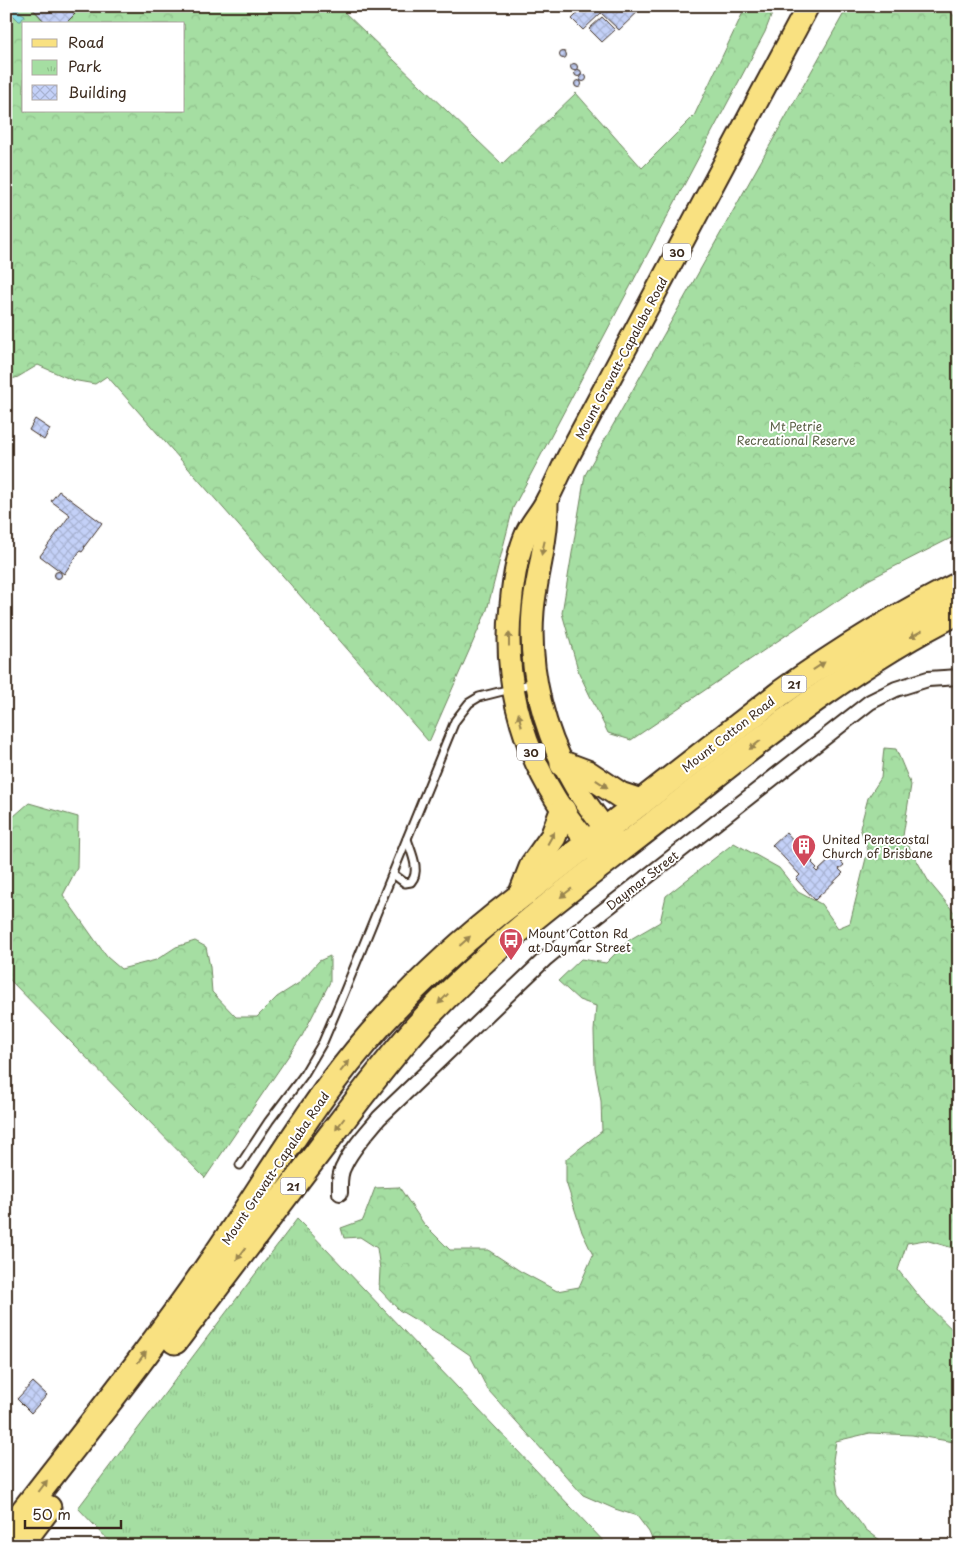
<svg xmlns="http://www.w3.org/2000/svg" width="965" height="1552" font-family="'Playpen Sans',sans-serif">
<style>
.forest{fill:url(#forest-crowns);stroke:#708460;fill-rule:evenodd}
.park{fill:url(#park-tufts);stroke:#708460}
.water{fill:url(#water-ripples);stroke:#6b9596}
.building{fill:url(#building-cross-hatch);stroke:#3b2a1e}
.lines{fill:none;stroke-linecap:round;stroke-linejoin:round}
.lane-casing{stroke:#3b2a1e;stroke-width:11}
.street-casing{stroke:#3b2a1e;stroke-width:18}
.primary-casing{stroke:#3b2a1e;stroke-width:25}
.highway-casing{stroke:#3b2a1e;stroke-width:29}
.lane{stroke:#fff;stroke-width:7}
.street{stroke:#fff;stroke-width:14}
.primary{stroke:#f9e181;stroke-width:21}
.highway{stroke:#f9e181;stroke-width:25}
.oneway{fill:#9a8650}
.labels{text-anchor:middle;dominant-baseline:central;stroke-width:4;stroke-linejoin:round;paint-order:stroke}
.shield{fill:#fff;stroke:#766a62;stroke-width:1}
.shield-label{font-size:11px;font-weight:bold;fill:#3b2a1e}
.street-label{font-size:12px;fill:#3b2a1e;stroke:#fff}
.park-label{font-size:12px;fill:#5b6046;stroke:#fff}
.poi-label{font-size:12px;fill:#3b2a1e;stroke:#fff;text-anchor:start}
</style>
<defs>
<pattern id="forest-crowns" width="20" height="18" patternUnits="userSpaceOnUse" patternTransform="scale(1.25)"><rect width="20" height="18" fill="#a5dea2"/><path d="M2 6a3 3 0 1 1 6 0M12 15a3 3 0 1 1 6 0" fill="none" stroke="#8fbf8b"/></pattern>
<pattern id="park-tufts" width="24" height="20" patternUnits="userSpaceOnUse" patternTransform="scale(1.25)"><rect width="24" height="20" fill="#a5dea2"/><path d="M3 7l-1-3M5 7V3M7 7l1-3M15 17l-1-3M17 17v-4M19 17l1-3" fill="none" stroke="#8fbf8b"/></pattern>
<pattern id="water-ripples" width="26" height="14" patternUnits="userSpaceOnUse" patternTransform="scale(1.25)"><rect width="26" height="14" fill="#8bdce6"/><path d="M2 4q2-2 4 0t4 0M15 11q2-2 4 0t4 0" fill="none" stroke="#79bdc5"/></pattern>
<pattern id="building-cross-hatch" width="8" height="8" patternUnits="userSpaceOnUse" patternTransform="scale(1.25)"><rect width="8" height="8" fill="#c4d1f8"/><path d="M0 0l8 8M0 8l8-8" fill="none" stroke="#a9b4d4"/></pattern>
</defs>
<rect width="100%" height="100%" fill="#fff"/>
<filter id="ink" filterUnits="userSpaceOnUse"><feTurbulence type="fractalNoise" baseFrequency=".02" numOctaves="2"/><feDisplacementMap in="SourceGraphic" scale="10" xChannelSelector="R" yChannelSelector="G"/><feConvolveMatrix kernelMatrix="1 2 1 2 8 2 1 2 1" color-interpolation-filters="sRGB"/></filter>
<g filter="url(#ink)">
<g class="forest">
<path d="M6,6H341L340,8L502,164L576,93L642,168L694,116L746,6H775L765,32L513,508L487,610L429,742L107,376L95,384L72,380L38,365L18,377L6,381ZM24,24H184V111H24Z"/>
<polygon points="848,6 945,6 959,21 959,534 868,580 631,740 608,733 579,673 562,613 585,475"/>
<polygon points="884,748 896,749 911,785 903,836 929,882 959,918 959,1243 953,1248 925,1240 907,1243 898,1270 921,1299 959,1336 959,1449 954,1442 912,1435 870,1433 836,1441 833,1460 838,1494 865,1529 888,1546 655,1546 649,1532 637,1516 615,1509 583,1495 488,1390 470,1355 444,1337 399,1310 379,1289 380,1269 377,1248 360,1237 344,1238 341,1228 363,1220 375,1188 399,1187 424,1224 450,1250 488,1250 520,1271 557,1291 579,1287 593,1255 582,1232 566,1182 566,1159 602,1131 601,1101 595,1067 594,1031 596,1006 579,1000 558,981 581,959 606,963 629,940 660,922 666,896 734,843 779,868 798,892 821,904 838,928 850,923 868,850 860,828 868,798 881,778"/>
<polygon points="29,803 78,817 77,868 63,895 107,957 121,969 156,960 176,947 195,941 206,947 210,967 212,992 236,1017 257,1017 277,997 299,983 319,961 330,956 330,982 302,1036 205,1178 6,976 6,823"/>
</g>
<polygon class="park" points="297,1219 307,1229 608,1546 114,1546 78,1508"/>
<polygon class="water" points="12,6 16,6 21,13 25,15 21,21 19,21 9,11"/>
<g class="building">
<polygon points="30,6 68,6 75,14 65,24 47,24"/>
<polygon points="585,6 644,6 619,30 601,13 583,30 572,19"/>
<polygon points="602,17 615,30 602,42 589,29"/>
<circle cx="563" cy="55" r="3.5"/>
<circle cx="574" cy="67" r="3.5"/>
<circle cx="578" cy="73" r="3.5"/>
<circle cx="583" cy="78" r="3.5"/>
<circle cx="578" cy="84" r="3.5"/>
<polygon points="35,419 50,429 44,440 29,430"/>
<polygon points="59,491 102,523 84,547 85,548 82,552 80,551 64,574 40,556 70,515 51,501"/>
<circle cx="58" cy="575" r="3.5"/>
<polygon points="786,832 813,862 812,863 817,868 815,870 817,872 835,855 844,865 839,869 843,873 815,900 796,879 800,875 772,845"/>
<polygon points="33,1382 47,1395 31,1413 17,1399"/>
</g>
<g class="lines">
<g class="lane-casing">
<g id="lane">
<path d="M393,874L405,883L411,882C421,871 411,852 407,839"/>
<polyline points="240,1165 269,1121 303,1076 323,1042 341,1000 455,721 469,703 479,697 534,683"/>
</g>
</g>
<g class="street-casing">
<path id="street" d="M340,1193C340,1184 339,1174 344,1166C352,1148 367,1133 379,1118L546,958L593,919L870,702L896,689L928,679L959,677"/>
</g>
<g class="primary-casing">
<g id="primary">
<path d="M547,502C547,513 547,525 545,536C542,562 535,586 533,611C528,671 544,735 575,786C587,806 602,824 615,842"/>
<path d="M598,855C583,836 567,818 555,798C519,740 503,673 511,605C513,582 517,554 527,532C533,520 542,511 547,500C555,485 561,470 569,455L808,6"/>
</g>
</g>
<g class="highway-casing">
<g id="highway">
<polyline points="563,764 587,773 620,795 641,802"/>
<polyline points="522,893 533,865 553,837 563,811"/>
<path d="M175,1341C220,1282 265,1223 310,1163C345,1117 379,1070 417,1027C488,948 573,887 656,822C753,746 848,666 959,611"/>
<path d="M6,1534C75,1444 148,1355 212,1261C253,1202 289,1140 332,1083C379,1020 435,964 496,915L781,693C838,652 896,616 959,585"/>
<polyline points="19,1546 48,1508"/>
</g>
</g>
<use href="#lane" class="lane"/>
<use href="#street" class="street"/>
<use href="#primary" class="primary"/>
<use href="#highway" class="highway"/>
</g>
<defs><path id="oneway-solid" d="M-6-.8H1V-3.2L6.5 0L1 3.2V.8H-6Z" transform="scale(1.25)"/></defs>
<g class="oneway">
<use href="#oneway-solid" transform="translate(543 548) rotate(103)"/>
<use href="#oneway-solid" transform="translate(916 634) rotate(151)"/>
<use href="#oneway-solid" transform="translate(509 639) rotate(-90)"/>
<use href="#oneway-solid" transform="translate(819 666) rotate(-34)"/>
<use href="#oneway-solid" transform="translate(520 720) rotate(-104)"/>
<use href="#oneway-solid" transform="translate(755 745) rotate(142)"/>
<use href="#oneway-solid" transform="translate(602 784) rotate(34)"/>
<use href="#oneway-solid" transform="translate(551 838) rotate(-61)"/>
<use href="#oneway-solid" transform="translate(566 893) rotate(142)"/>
<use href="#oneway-solid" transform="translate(465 941) rotate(-42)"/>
<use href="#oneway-solid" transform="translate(443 999) rotate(134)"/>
<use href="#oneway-solid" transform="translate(345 1066) rotate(-51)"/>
<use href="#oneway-solid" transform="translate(340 1124) rotate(127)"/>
<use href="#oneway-solid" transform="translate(241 1254) rotate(127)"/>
<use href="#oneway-solid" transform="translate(142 1357) rotate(-53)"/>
<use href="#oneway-solid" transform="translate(43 1486) rotate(-53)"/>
</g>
</g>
<defs>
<g id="building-pin" transform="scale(1.25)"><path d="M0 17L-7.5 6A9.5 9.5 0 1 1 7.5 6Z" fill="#d1495b" stroke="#fff"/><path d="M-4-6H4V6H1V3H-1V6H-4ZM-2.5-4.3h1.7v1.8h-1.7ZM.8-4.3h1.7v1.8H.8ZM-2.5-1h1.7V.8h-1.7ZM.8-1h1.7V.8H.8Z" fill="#fff"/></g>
<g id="bus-pin" transform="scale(1.25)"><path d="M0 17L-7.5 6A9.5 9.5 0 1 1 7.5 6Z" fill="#d1495b" stroke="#fff"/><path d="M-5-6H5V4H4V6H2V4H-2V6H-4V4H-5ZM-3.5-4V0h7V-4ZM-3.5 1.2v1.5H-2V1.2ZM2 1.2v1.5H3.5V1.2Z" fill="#fff"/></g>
</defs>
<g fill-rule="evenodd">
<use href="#building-pin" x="804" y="846"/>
<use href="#bus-pin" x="511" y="940"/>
</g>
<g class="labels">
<g class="shield">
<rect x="663" y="243.5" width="28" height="17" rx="4"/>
<rect x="781.5" y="675.5" width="25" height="17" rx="4"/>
<rect x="517" y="743.5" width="28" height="17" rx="4"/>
<rect x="280.5" y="1177.5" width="25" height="17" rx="4"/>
</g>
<g class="shield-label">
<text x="677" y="252">30</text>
<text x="794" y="684">21</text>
<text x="531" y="752">30</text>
<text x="293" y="1186">21</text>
</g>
<g class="street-label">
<text transform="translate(621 358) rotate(-62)">Mount Gravatt-Capalaba Road</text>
<text transform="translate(728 734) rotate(-38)">Mount Cotton Road</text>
<text transform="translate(642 880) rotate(-38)">Daymar Street</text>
<text transform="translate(275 1168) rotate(-56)">Mount Gravatt-Capalaba Road</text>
</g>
<g class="park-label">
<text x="796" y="426">Mt Petrie<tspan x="796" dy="14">Recreational Reserve</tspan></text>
</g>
<g class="poi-label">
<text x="822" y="839">United Pentecostal<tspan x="822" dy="14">Church of Brisbane</tspan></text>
<text x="528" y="933">Mount Cotton Rd<tspan x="528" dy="14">at Daymar Street</tspan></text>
</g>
</g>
<rect width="965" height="1552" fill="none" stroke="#fff" stroke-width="25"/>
<rect x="12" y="12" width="940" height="1527" fill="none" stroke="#3b2a1e" stroke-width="2" filter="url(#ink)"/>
<rect x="22" y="22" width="162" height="90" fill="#ffffff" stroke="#b1aaa5"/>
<rect x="32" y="39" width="25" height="8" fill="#f9e181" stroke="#b1aaa5"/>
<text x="68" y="48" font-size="15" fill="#3b2a1e">Road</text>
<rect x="32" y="60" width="25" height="15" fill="url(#park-tufts)" stroke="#b1aaa5"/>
<text x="68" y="72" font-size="15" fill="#3b2a1e">Park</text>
<rect x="32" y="85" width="25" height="15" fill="url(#building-cross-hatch)" stroke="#b1aaa5"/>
<text x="68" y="98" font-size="15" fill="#3b2a1e">Building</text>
<path d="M25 1520v8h96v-8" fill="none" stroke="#3b2a1e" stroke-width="2.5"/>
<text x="32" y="1520" font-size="15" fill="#3b2a1e" stroke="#ffffff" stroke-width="4" paint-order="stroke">50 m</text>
</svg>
